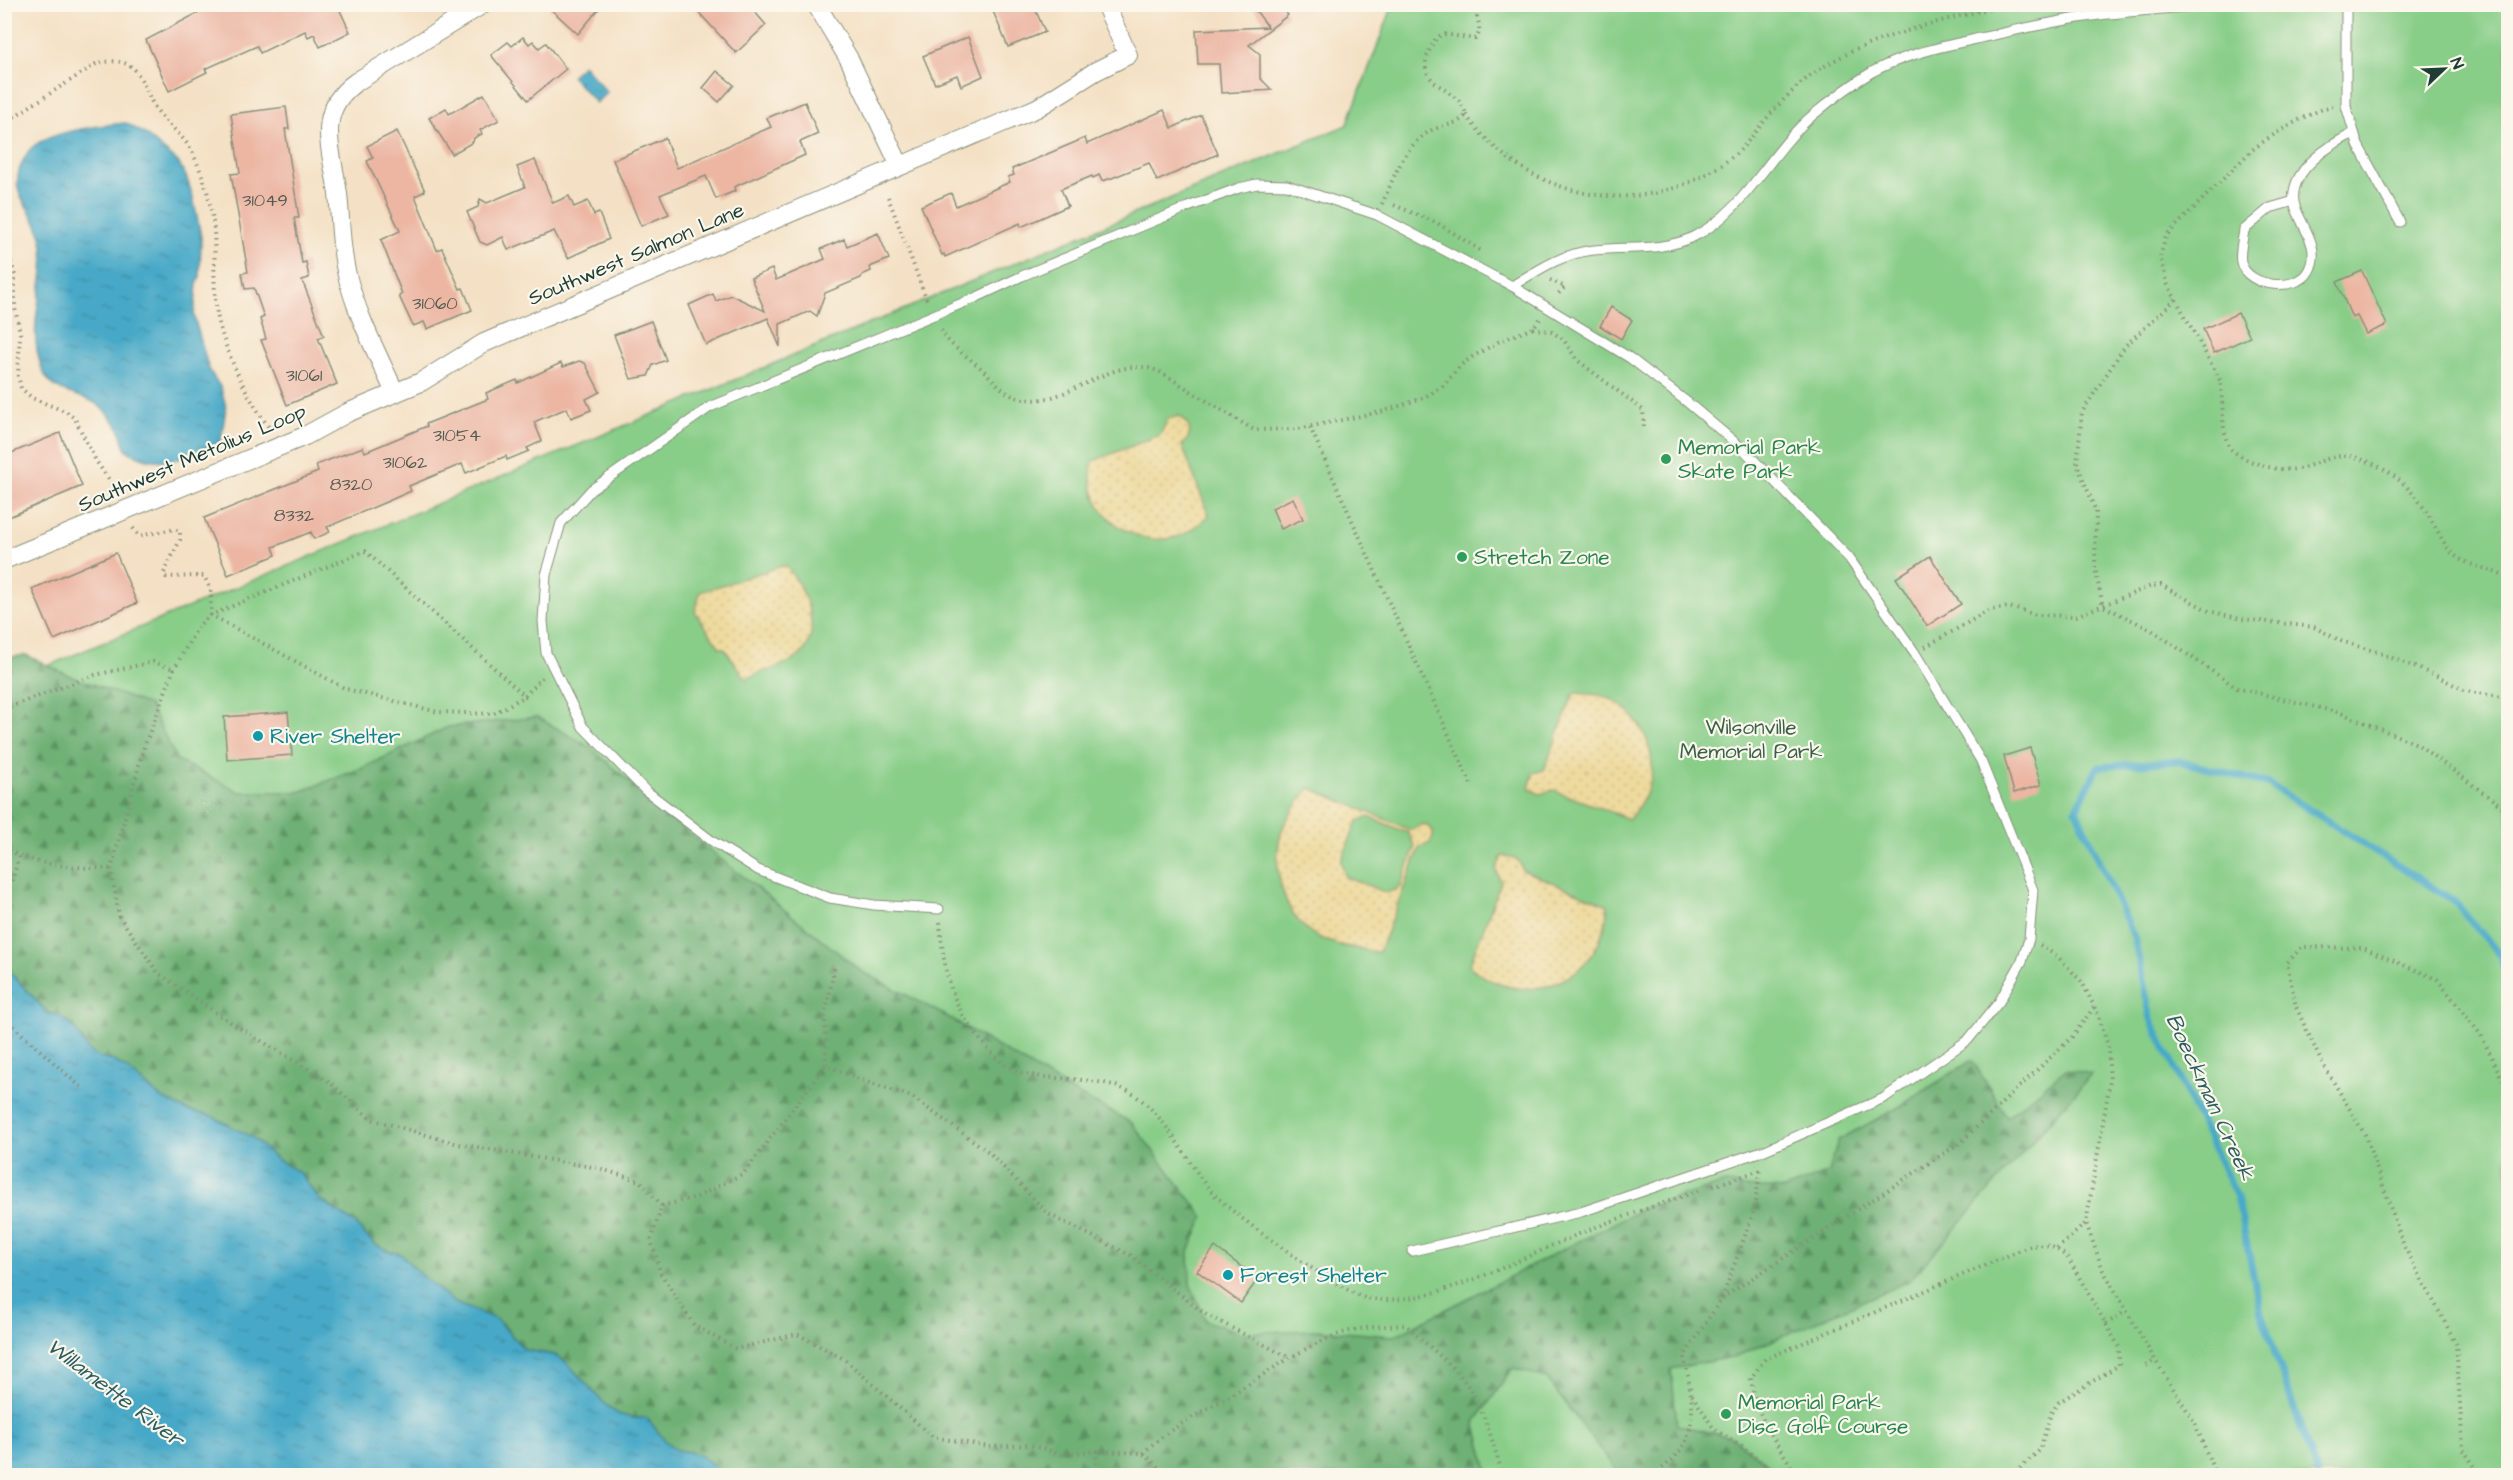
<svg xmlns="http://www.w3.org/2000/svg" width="2513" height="1480" font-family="'Architects Daughter',sans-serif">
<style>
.green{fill:#88cd88;stroke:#54855e;stroke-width:1.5}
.forest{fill:url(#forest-firs);stroke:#467654;stroke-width:1.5}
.sand{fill:url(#sand-dots);stroke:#868c69;stroke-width:1.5;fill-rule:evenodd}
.water{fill:url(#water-ripples);stroke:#33737e;stroke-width:1.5}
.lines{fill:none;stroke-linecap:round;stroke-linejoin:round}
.stream{stroke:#47a9c7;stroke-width:7}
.building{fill:#ecb6a3}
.lane-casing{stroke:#8a8f7c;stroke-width:11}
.street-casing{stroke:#8a8f7c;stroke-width:20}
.path{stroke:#8a8f7c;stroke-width:4;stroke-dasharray:1.5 4.5;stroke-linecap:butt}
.lane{stroke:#fff;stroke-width:9}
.street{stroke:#fff;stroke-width:18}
.leisure-dot{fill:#2e9e5b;stroke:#fbf7ec;stroke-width:2}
.culture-dot{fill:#0f9aa8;stroke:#fbf7ec;stroke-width:2}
.labels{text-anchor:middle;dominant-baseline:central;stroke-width:4.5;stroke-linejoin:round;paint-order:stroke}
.number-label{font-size:18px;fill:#525b50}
.street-label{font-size:21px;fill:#1f3d34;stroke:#fbf7ec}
.leisure-label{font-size:21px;fill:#27864d;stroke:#fbf7ec;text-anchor:start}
.park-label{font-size:21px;fill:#396149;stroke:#fbf7ec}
.culture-label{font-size:21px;fill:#0d838f;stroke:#fbf7ec;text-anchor:start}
.water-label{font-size:22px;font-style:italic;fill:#2b5d60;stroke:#fbf7ec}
</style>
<defs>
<pattern id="forest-firs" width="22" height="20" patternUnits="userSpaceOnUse" patternTransform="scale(1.5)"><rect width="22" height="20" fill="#6eb074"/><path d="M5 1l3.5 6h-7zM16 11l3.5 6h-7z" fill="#5a9060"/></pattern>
<pattern id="sand-dots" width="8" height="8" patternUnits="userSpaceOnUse" patternTransform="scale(1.5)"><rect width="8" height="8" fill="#eeda9e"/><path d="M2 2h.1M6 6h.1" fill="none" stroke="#ccbc89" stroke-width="1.8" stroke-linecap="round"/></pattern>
<pattern id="water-ripples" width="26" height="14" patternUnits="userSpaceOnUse" patternTransform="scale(1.5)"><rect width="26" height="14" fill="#47a9c7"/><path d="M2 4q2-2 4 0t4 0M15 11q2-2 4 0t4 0" fill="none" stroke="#3b8ba2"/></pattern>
</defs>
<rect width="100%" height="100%" fill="#fbf7ec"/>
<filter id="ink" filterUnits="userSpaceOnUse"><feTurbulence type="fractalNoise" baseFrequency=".0167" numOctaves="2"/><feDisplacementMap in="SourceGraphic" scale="12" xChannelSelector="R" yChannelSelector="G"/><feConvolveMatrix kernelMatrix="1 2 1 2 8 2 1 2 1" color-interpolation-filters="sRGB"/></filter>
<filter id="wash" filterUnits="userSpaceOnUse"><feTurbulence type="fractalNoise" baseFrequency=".008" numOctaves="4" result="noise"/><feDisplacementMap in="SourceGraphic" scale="24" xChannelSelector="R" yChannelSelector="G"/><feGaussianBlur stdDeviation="1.35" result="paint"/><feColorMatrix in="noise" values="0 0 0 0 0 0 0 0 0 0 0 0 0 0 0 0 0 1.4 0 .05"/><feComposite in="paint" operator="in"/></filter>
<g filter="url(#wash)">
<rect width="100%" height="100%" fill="#f4e1c5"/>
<polygon class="green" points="1393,5 2508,5 2508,1475 724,1475 5,967 4,684 1347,125"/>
<polygon class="forest" points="26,655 70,676 149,705 177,760 240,792 299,792 365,767 448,727 537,717 590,747 686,831 861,971 946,1016 1077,1094 1131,1122 1204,1217 1189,1251 1190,1284 1206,1321 1243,1333 1316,1330 1394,1336 1646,1207 1726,1183 1742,1187 1785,1189 1829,1172 1838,1140 1896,1109 1972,1060 2007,1117 2066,1069 2092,1074 1909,1281 1737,1356 1671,1369 1677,1425 1732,1437 1777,1471 1780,1475 1625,1475 1616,1470 1546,1378 1513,1368 1475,1422 1489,1475 724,1475 691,1452 676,1450 665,1441 647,1418 632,1418 618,1414 606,1405 566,1362 555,1355 525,1350 514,1341 507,1328 455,1303 421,1275 401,1254 388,1251 374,1244 354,1223 318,1198 300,1173 275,1158 253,1138 214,1117 186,1110 160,1097 138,1078 114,1061 100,1058 88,1050 72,1025 61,1017 47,1012 5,967 4,658"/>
<g class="sand">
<path d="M1179,416C1192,423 1193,437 1182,445L1209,516C1199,524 1190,533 1177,537C1132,550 1080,509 1093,461L1160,435L1168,419Z"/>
<path d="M785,565C804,586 826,634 798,657C784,668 762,670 746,679L724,648H720L695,612L700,592Z"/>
<path d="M1576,693C1584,694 1592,694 1599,695C1636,703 1659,749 1650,783C1646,798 1638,807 1629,819L1553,790L1540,794L1529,789L1533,773L1544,770L1573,695Z"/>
<path d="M1310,788L1411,830L1423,824C1439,830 1435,844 1420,847L1379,952C1373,952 1368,950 1361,949C1345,947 1327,943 1313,934C1281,912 1271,865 1282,830C1288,814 1300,801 1310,788ZM1369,817L1408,833L1415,847L1400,887L1387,893L1346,877L1341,862L1357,822Z"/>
<path d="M1502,856C1513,856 1520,859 1522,870L1608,905C1604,980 1526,1015 1469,966L1501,882L1496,870Z"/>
</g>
<g class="water">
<polygon points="583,65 607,92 596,103 571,76"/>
<path d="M126,123L145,134L178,162L186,176L193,197L201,236L200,277L197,284L194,316L209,370L221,388L226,407L221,441C196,454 166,468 139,456C135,455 130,453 127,450C121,444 123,436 119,429C115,421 102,407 95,403C73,391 50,395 41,366C25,318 50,283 42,240C36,206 0,195 28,152C41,132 103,125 126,123Z"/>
<polygon points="5,967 47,1012 61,1017 72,1025 88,1050 100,1058 114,1061 127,1069 160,1097 186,1110 214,1117 253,1138 275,1158 300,1173 318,1198 354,1223 374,1244 387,1251 401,1254 421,1275 455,1303 496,1319 525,1350 554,1355 566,1362 606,1405 618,1414 632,1418 647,1418 665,1441 676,1450 691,1452 704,1458 724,1475 5,1475"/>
</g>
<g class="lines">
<polyline class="stream" points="2318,1476 2261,1313 2237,1197 2151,1019 2134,937 2076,810 2098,767 2178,761 2269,784 2454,901 2501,956 2508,982"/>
</g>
<g id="blocks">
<g class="building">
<polygon points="215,4 337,4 350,32 320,47 314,34 308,37 305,31 260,53 257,46 205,69 207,72 169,91 146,40"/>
<polygon points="545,4 603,4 578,34"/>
<polygon points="691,4 748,4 766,25 736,53"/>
<polygon points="990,4 1033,4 1045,32 1008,47"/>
<polygon points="1251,4 1280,4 1288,15 1249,45 1260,54 1260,78 1272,90 1221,93 1219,64 1198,64 1196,30 1268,27"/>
<polygon points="523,37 529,44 533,41 539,48 546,43 566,69 528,100 491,55 508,42 512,46"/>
<polygon points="968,37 983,76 961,86 957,75 935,84 923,56"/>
<polygon points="717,71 734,85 719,102 703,88"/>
<polygon points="484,94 499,120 480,130 482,134 474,138 473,142 452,154 429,118 446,108 449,114"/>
<polygon points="805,102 818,134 800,142 805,155 734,187 735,191 716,199 706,176 660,195 669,214 641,226 613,160 665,138 677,168 771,127 767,118"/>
<polygon points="286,107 289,129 285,129 299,218 294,218 302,263 306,262 309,278 302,280 324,336 318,338 337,384 287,405 261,340 266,339 260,319 264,317 254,288 245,289 242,273 248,272 231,174 240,173 231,114"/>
<polygon points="1164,110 1172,128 1201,115 1218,154 1157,181 1149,163 1112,178 1102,181 1099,175 1093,178 1092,176 1061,189 1068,206 1021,227 1020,223 945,257 944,254 942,255 921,206 951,193 956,206 1010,182 1008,177 1014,175 1012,169 1085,138 1087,144"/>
<polygon points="397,131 425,191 415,196 437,250 442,248 460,289 463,288 472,310 427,329 424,322 413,326 399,296 402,294 381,240 400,231 367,161 373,158 367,146"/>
<polygon points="535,160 553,203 569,196 574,207 588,201 594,215 599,213 609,239 568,258 554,231 508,250 503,237 487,245 480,242 467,212 478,207 480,199 487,203 525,187 517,167"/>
<polygon points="878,233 889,259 870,267 871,271 862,275 861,278 825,293 817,316 810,311 780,324 780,347 768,318 706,345 689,305 713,294 716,301 731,295 765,311 751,278 772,269 776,280 825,259 821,249 844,239 847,246"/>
<polygon points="2362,271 2387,325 2366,334 2357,316 2352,318 2337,282"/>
<polygon points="1611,307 1632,320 1621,339 1600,326"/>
<polygon points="2238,313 2250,337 2214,353 2203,329"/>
<polygon points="651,321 666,360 653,365 648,376 631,379 614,335"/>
<polygon points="579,361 585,363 600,392 586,399 591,410 571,418 567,408 534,422 542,441 527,448 529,451 507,460 506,456 466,473 462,464 409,486 411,491 386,502 327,527 330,532 314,539 311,532 273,547 276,555 228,575 204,518 318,472 316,465 363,447 365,452 427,426 426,424 488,399 486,393 517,380 518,383 561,363 563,367"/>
<polygon points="60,433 82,486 4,519 4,456"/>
<polygon points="1293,498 1303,519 1281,529 1272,508"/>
<polygon points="116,553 137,603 54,640 32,589"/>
<polygon points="1930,556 1961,604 1927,626 1896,578"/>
<polygon points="288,712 292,755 227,760 224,717"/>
<polygon points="2030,748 2041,785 2014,793 2004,756"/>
<polygon points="1215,1247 1258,1279 1241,1303 1197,1271"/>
</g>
</g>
</g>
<g filter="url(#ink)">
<use href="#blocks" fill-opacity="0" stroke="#8a8f7c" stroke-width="1.5"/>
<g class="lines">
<g class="lane-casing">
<g id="lane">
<polyline points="2346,4 2346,106 2358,145 2400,222"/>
<path d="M2294,201L2270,208L2244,230C2243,239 2239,253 2241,262C2246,287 2297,293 2309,271C2323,246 2298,223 2294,202C2289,170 2331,144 2354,133"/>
<path d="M1512,286C1538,270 1563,253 1594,250C1627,246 1662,252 1693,237C1745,212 1770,151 1813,115C1831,100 1852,84 1872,72C1905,54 1944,46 1980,38C2017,30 2054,21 2092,16C2134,11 2176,8 2219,4"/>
<polyline points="939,909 874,905 830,898 758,870 712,841 645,790 583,727 546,653 543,621 546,575 561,523 591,490 710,407 975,298 1022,276 1188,207 1239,188 1257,184 1287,185 1377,215 1512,286 1630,358 1687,402 1744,450 1849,558 1915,653 1981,761 2033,890 2029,939 2022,961 1999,1002 1968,1040 1884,1098 1765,1150 1581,1212 1412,1251"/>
</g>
</g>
<g class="street-casing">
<g id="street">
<polyline points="816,4 849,59 900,166"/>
<path d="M395,393C378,355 357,316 347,275C340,248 341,221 338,194C332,149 314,112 356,82L483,4"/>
<polyline points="4,560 305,436 347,413 421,382 484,343 1037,108 1096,71 1128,55 1105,4"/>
</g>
</g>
<g class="path">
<path d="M2333,106C2310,111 2270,136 2252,150L2166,236L2160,257L2168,285L2220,380C2224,398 2220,439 2232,450C2247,463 2278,472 2297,469C2319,465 2335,450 2358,458C2394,470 2413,489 2432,521C2438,531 2443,543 2451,552C2465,567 2491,567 2508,579"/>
<path d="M1466,115C1530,204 1651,225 1737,153C1746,145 1753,134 1761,125C1778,105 1798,83 1820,69C1872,35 1949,19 2009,4"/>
<path d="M4,123L96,64C138,53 139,78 154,106C165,124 186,136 194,156C205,180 212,205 214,231C216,264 211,298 221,331C232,366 249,400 270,429"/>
<polyline points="888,197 928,303"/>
<polyline points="2506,202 2508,201"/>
<path d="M1382,204C1394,178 1404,144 1432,130C1444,125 1458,125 1466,115C1459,82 1402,89 1437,37L1444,34L1475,39C1484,31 1476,15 1473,4"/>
<polyline points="1394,205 1437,223 1480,250"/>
<polyline points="4,239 15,275 15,308 20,333 18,376 21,388 32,398 67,412 75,419 96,461 119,494"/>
<polyline points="1550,280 1565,287 1556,296"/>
<polyline points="2176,299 2125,346 2082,412 2077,464 2096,511 2095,568 2103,606 2150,629 2237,688 2341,713 2417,744 2508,811"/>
<polyline points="1533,328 1552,332 1563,339 1577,360 1643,410 1644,429"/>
<path d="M941,330C950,348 970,357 984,371C993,379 1001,390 1011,395C1063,418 1109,348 1160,372L1254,430L1298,429L1385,411L1425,397L1443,386L1461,365L1472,357L1498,342L1533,328L1540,319"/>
<polyline points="1310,427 1471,784"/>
<polyline points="133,528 139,536 175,529 180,531 180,540 164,573 166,577 204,576 211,590 211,615 346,689 438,712 493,714 525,696"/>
<polyline points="1925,647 1990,610 2009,607 2036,615 2076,616 2151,586 2161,585 2209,611 2242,619 2314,627 2341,641 2380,653 2439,677 2466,691 2508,698"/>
<polyline points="542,677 525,696 365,551 211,615 199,625 174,669 144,747 111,869 119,916 158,973 228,1021 328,1081 371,1119 458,1144 598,1168 640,1181 662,1206 651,1240 661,1274 694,1325 736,1349 797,1334 844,1359 933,1437 990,1447 1030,1445 1061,1454 1097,1451 1143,1453 1168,1476"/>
<polyline points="4,709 95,675 153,662 174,669"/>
<path d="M4,847C33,867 77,867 111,869"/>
<polyline points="4,890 12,881 19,857"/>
<path d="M940,922C944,982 955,1017 999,1060C1028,1089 1095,1069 1133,1094C1167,1116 1185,1160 1211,1191C1229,1213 1341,1292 1366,1298C1428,1311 1528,1254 1586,1231C1624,1216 1662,1204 1700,1190"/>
<polyline points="2040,945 2058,957 2082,982 2098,1014 2108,1046 2110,1081 2086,1223 2103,1270 2155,1360 2195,1423 2216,1476"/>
<polyline points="4,1018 83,1089"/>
<polyline points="826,1065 825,1016 835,965"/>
<polyline points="1713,1186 1761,1170"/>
<polyline points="662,1206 697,1197 744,1173 826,1065 861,1080 912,1097 989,1152 1048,1214 1130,1255 1205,1314 1290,1358"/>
<polyline points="2057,1249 2086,1223"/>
<polyline points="1722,1298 1753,1214 1761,1169"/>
<polyline points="2106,1324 2126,1311"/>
<polyline points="2146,1366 2155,1360"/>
<polyline points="1692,1395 1714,1429 1742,1446 1777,1476"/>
<path d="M1143,1453C1170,1427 1203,1412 1234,1393C1267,1373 1298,1350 1334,1336C1356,1327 1383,1326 1406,1325C1423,1342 1442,1356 1458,1373C1483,1401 1492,1441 1503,1476"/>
<polyline points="1095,1476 1097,1451"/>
<path d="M1653,1476C1661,1468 1672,1462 1678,1453C1701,1427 1690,1386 1684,1356L1722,1298L1960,1143L2072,1037L2095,1006"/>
<path d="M1798,1476C1776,1442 1756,1419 1751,1378L1765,1359L2028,1247C2047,1243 2053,1245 2068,1258L2119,1347V1365L2059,1402L2051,1413L2040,1450L2011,1476"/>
<polyline points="2481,1476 2463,1449 2456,1343 2404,1246 2365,1135 2320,1059 2296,1007 2287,963 2302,947 2363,948 2437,979 2481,1035 2508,1091"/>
</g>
<use href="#lane" class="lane"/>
<use href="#street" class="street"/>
</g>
</g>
<g class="leisure-dot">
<circle cx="1666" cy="459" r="6"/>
<circle cx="1462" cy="557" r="6"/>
<circle cx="1726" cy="1414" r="6"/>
</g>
<g class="culture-dot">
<circle cx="258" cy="736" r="6"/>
<circle cx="1228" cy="1275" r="6"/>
</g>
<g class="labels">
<g class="number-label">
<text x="265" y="200">31049</text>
<text x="435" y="303">31060</text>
<text x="304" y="375">31061</text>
<text x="457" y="435">31054</text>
<text x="405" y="462">31062</text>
<text x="351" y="484">8320</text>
<text x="294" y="515">8332</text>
</g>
<g class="street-label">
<text transform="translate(636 254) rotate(-23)">Southwest Salmon Lane</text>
<text transform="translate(192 458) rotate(-23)">Southwest Metolius Loop</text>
</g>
<g class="leisure-label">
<text x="1678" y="447">Memorial Park<tspan x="1678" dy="24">Skate Park</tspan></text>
<text x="1474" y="557">Stretch Zone</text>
<text x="1738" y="1402">Memorial Park<tspan x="1738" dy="24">Disc Golf Course</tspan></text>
</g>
<g class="park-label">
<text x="1751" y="727">Wilsonville<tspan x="1751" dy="24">Memorial Park</tspan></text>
</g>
<g class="culture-label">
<text x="270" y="736">River Shelter</text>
<text x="1240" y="1275">Forest Shelter</text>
</g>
<g class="water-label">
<text transform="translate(2210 1097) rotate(65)">Boeckman Creek</text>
<text transform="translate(115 1393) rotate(37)">Willamette River</text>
</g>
</g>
<rect width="2513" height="1480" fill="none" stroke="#fbf7ec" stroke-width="24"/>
<g transform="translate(2444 69) rotate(67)" stroke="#fbf7ec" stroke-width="4.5" paint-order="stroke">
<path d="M0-4.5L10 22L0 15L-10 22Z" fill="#1f3d34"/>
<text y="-9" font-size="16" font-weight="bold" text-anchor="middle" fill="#1f3d34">N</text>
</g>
</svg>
